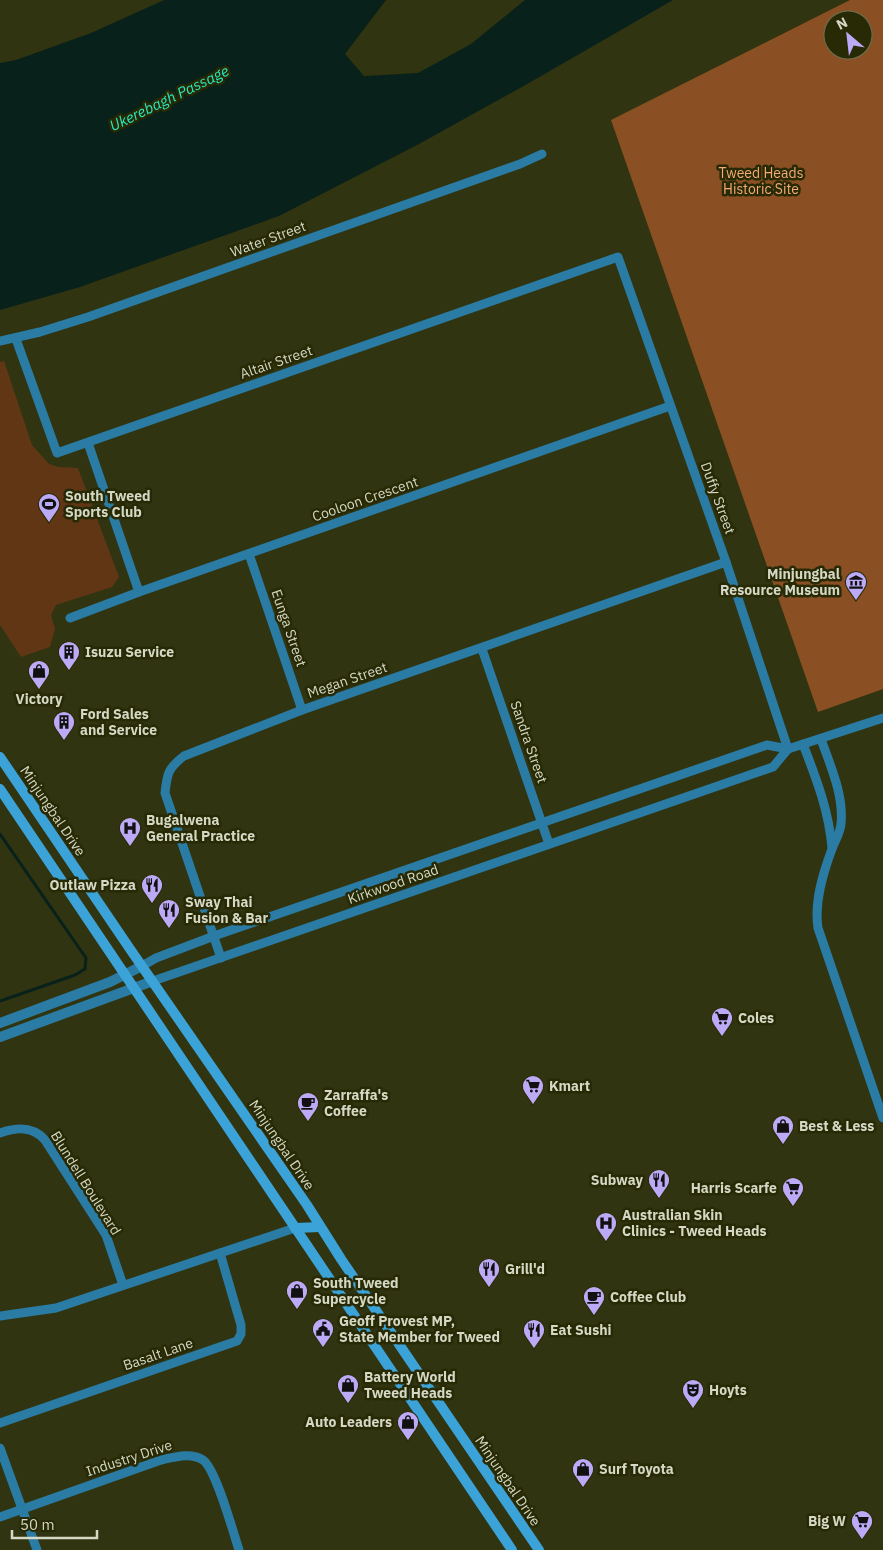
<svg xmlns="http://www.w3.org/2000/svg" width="883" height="1550" font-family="'IBM Plex Sans',sans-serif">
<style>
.green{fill:#613615}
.forest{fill:#8a5024;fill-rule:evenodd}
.water{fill:#09211b}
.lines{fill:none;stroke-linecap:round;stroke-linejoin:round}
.stream{stroke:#09211b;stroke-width:3}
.minor{stroke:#2a7ca5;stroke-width:9}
.tertiary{stroke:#2a7ca5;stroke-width:10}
.secondary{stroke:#3ba3d7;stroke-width:10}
.labels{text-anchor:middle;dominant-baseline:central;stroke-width:5;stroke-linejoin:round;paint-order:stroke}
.park-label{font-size:14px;fill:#f8aa75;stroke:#272a05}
.street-label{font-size:14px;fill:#d5d8c4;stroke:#272a05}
.poi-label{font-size:14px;font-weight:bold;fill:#d5d8c4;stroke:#272a05;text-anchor:start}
.water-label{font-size:15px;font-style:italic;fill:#25e9c3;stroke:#272a05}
</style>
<rect width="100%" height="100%" fill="#313410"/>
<polygon class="green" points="4,361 32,445 49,464 58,467 78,468 119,577 112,587 56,605 51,615 55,629 50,647 21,657 0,625 0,362"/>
<path class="forest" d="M850,0H883V689L818,712L611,120ZM833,20H863V50H833Z"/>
<polygon class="water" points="164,0 386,0 345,54 364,76 418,73 471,44 525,0 673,0 529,83 419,144 279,216 80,287 0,310 0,63 16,60 91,33"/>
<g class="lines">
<polyline class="stream" points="0,834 86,958 85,969 75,975 0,1001"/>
<g class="minor">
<polyline points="16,339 57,453 618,257 726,562 788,749"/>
<polyline points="0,341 40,332 88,317 520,164 542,154"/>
<polyline points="88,443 139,592"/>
<polyline points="249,554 302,710"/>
<polyline points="70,618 139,592 670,406"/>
<polyline points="482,649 549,844"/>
<path d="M821,739C830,765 844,795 841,824C840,834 835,840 832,849C823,873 814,902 818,928L883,1118"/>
<path d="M803,744C816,778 829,811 832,848"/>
<path d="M221,958L165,793C167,774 168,768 184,756L302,710L726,562"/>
<polyline points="142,966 156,958 214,936 767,745 788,749 883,718"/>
<polyline points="153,981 773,767 788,749"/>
<path d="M0,1133C17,1127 33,1126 45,1140L106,1235L123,1285"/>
<polyline points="0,1316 56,1308 295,1228"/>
<polyline points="0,1423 237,1341 241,1334 241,1325 220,1253"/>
<polyline points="0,1448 37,1550"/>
<path d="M0,1517L161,1460C175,1457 191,1452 203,1460C216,1469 233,1532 239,1550"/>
</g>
<g class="tertiary">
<polyline points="0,1023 110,982 142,966"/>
<polyline points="0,1037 153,981"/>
</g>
<g class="secondary">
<polyline points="0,757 130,949 307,1205 341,1259 539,1550"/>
<polyline points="0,789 512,1550"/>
<polyline points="295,1228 320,1227"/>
</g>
</g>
<defs>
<g id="stadium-pin" transform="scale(1.125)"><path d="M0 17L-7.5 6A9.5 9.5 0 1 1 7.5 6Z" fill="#bcaaf6" stroke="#272a05"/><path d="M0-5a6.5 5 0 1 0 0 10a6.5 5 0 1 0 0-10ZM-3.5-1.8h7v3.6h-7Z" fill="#111"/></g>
<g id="museum-pin" transform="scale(1.125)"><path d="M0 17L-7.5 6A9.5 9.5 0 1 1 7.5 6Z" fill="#bcaaf6" stroke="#272a05"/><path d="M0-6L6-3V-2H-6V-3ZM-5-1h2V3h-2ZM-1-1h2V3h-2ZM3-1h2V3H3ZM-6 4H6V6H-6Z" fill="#111"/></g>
<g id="building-pin" transform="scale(1.125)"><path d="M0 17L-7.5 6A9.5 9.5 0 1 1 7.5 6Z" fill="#bcaaf6" stroke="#272a05"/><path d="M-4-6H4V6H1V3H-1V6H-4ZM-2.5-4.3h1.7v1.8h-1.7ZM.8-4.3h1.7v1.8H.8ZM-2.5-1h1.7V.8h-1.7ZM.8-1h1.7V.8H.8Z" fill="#111"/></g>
<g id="shop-pin" transform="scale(1.125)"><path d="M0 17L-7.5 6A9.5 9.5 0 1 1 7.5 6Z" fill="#bcaaf6" stroke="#272a05"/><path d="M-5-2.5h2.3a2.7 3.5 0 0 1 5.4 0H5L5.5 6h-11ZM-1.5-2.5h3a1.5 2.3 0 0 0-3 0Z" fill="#111"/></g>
<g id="hospital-pin" transform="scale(1.125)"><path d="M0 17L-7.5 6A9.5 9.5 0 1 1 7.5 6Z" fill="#bcaaf6" stroke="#272a05"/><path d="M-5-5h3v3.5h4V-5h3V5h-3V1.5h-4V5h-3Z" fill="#111"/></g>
<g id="restaurant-pin" transform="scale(1.125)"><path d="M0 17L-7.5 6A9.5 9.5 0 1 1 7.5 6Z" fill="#bcaaf6" stroke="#272a05"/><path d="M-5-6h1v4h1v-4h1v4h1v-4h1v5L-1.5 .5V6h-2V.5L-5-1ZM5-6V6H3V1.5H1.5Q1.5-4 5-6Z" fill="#111"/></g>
<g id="supermarket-pin" transform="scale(1.125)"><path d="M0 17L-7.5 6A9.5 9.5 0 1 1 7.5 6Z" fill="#bcaaf6" stroke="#272a05"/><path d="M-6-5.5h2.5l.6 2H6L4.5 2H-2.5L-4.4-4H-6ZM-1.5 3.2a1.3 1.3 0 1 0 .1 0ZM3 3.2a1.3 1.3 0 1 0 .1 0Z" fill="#111"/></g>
<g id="cafe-pin" transform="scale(1.125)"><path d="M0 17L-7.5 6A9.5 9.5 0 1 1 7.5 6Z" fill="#bcaaf6" stroke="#272a05"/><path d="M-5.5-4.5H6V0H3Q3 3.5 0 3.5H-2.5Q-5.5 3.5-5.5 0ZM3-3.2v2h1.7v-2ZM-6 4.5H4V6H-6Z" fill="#111"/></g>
<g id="civic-pin" transform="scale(1.125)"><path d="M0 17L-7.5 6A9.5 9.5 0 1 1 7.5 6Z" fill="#bcaaf6" stroke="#272a05"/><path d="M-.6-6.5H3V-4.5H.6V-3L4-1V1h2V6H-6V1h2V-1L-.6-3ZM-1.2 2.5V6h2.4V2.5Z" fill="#111"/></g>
<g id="theatre-pin" transform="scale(1.125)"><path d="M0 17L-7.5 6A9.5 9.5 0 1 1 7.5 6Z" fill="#bcaaf6" stroke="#272a05"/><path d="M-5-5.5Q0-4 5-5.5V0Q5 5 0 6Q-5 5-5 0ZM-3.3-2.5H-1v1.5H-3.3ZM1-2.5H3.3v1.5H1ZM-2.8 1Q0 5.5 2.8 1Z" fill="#111"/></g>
</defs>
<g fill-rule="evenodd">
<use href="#stadium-pin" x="49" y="504"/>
<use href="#museum-pin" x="856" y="582"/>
<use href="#building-pin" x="69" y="652"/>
<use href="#shop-pin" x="39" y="671"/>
<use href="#building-pin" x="64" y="722"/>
<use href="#hospital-pin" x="130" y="828"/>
<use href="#restaurant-pin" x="152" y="885"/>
<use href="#restaurant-pin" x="169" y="910"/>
<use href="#supermarket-pin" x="722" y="1018"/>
<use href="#supermarket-pin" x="533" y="1086"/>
<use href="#cafe-pin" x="308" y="1103"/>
<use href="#shop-pin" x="783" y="1126"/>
<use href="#restaurant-pin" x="659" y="1180"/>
<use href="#supermarket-pin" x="793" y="1188"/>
<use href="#hospital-pin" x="606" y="1223"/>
<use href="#restaurant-pin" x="489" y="1269"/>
<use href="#shop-pin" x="297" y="1291"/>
<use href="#cafe-pin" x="594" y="1297"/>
<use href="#civic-pin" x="323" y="1329"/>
<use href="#restaurant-pin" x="534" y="1330"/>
<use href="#shop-pin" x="348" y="1385"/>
<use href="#theatre-pin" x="693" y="1390"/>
<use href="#shop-pin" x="408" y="1422"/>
<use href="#shop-pin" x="583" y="1469"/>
<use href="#supermarket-pin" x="862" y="1521"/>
</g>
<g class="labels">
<g class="park-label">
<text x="761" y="173">Tweed Heads<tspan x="761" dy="16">Historic Site</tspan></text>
</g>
<g class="street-label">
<text transform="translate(268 239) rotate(-20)">Water Street</text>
<text transform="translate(276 362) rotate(-19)">Altair Street</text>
<text transform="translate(718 498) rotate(70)">Duffy Street</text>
<text transform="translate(365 499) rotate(-19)">Cooloon Crescent</text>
<text transform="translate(289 628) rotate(71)">Eunga Street</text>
<text transform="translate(347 680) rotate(-19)">Megan Street</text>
<text transform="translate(529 742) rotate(71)">Sandra Street</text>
<text transform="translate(53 811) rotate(56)">Minjungbal Drive</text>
<text transform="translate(393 884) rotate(-19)">Kirkwood Road</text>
<text transform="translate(282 1145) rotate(56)">Minjungbal Drive</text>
<text transform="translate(86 1183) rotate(58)">Blundell Boulevard</text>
<text transform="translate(158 1354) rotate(-19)">Basalt Lane</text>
<text transform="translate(129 1458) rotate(-18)">Industry Drive</text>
<text transform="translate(508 1481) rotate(56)">Minjungbal Drive</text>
</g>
<g class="poi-label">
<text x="65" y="496">South Tweed<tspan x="65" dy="16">Sports Club</tspan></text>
<text x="840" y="574" text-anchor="end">Minjungbal<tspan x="840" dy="16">Resource Museum</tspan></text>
<text x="85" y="652">Isuzu Service</text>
<text x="39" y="699" text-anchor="middle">Victory</text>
<text x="80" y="714">Ford Sales<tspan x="80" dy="16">and Service</tspan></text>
<text x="146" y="820">Bugalwena<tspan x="146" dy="16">General Practice</tspan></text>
<text x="136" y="885" text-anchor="end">Outlaw Pizza</text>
<text x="185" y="902">Sway Thai<tspan x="185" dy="16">Fusion &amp; Bar</tspan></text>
<text x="738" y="1018">Coles</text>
<text x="549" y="1086">Kmart</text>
<text x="324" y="1095">Zarraffa's<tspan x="324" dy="16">Coffee</tspan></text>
<text x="799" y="1126">Best &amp; Less</text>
<text x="643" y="1180" text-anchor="end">Subway</text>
<text x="777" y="1188" text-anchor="end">Harris Scarfe</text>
<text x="622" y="1215">Australian Skin<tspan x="622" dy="16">Clinics - Tweed Heads</tspan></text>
<text x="505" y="1269">Grill'd</text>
<text x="313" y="1283">South Tweed<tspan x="313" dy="16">Supercycle</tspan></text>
<text x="610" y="1297">Coffee Club</text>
<text x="339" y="1321">Geoff Provest MP,<tspan x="339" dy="16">State Member for Tweed</tspan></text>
<text x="550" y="1330">Eat Sushi</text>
<text x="364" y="1377">Battery World<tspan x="364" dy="16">Tweed Heads</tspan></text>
<text x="709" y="1390">Hoyts</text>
<text x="392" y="1422" text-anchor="end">Auto Leaders</text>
<text x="599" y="1469">Surf Toyota</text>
<text x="846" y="1521" text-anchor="end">Big W</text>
</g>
<g class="water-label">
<text transform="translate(169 98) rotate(-26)">Ukerebagh Passage</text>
</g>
</g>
<g transform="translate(848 35) rotate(332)"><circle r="24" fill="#272a05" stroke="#6d7051"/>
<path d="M0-4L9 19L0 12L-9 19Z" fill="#bcaaf6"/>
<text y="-8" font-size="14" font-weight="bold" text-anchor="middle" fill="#d5d8c4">N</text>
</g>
<path d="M12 1530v8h85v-8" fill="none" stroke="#d5d8c4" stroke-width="2.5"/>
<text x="20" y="1530" font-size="15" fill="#d5d8c4" stroke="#272a05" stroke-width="4" paint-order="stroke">50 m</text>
</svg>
